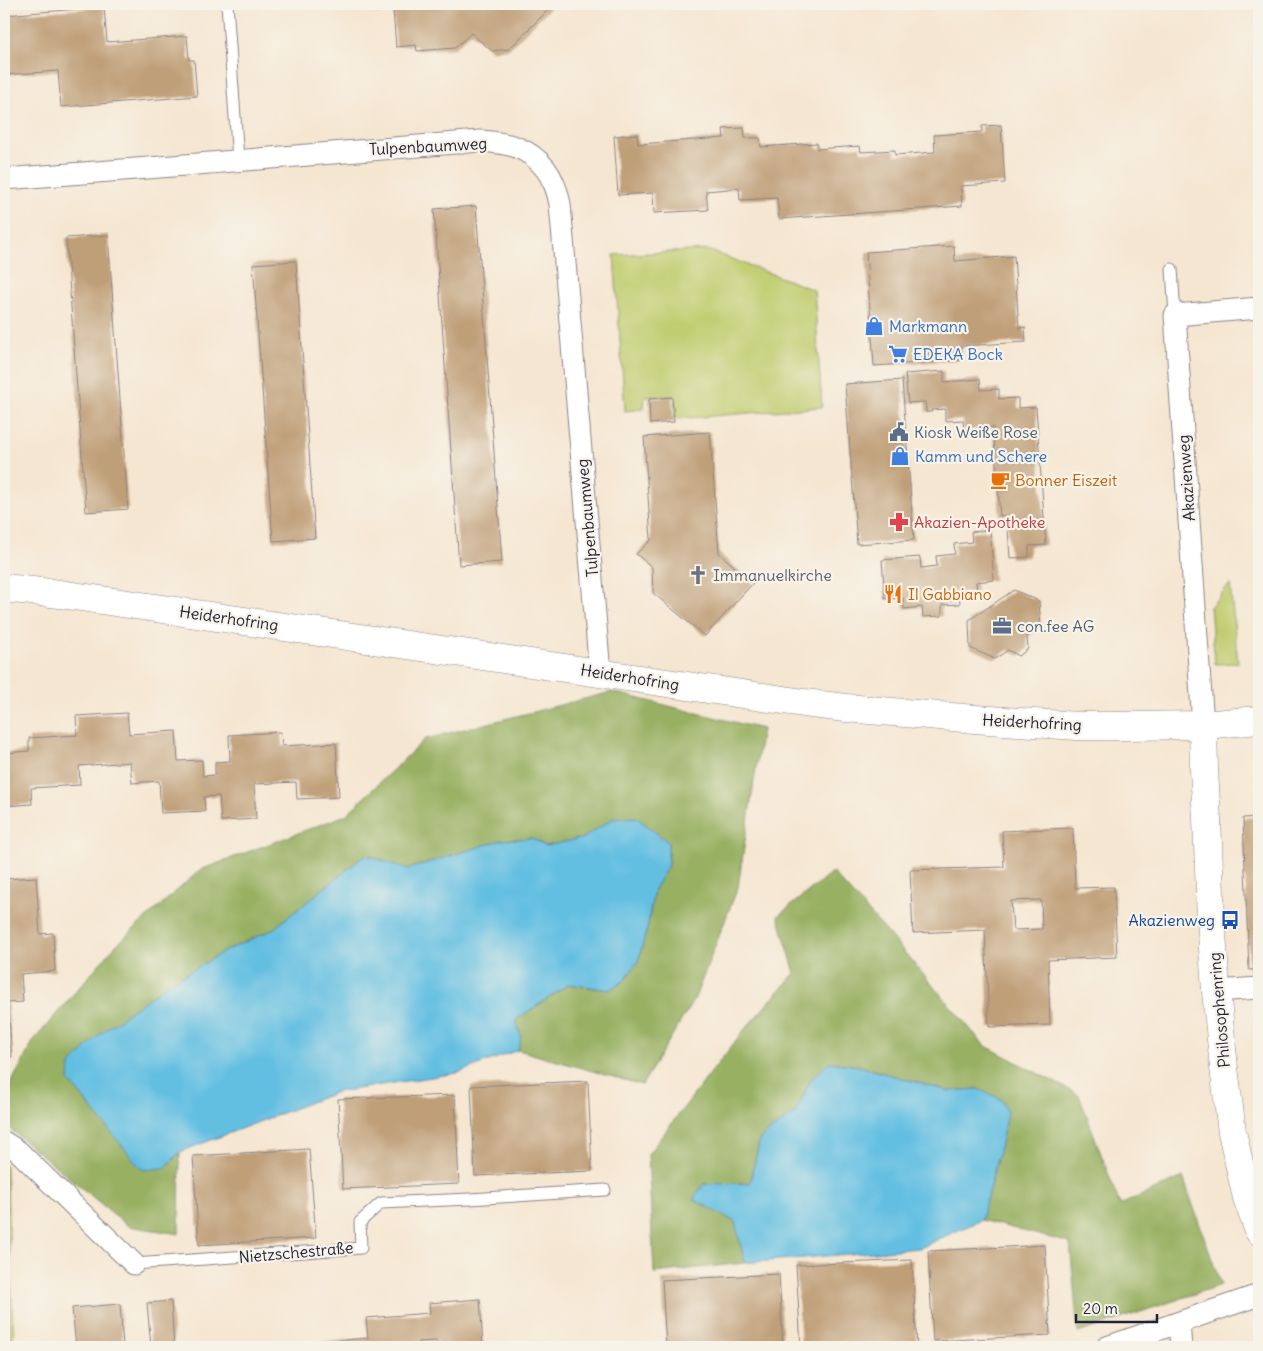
<svg xmlns="http://www.w3.org/2000/svg" width="1263" height="1351" font-family="Delius,sans-serif">
<style>
.green{fill:#c0cd6f;stroke:#717855}
.forest{fill:#98b062;stroke:#5d694e}
.water{fill:#64bfe2;stroke:#43708e}
.building{fill:#bf9f78;fill-rule:evenodd}
.lines{fill:none;stroke-linecap:round;stroke-linejoin:round}
.service-casing{stroke:#8c8486;stroke-width:13}
.minor-casing{stroke:#8c8486;stroke-width:23}
.tertiary-casing{stroke:#8c8486;stroke-width:29}
.service{stroke:#fff;stroke-width:11}
.minor{stroke:#fff;stroke-width:21}
.tertiary{stroke:#fff;stroke-width:28}
.labels{text-anchor:middle;dominant-baseline:central;stroke-width:4.5;stroke-linejoin:round;paint-order:stroke}
.street-label{font-size:16px;fill:#22223b;stroke:#f7f3e8}
.shop-label{font-size:16px;fill:#366cbe;stroke:#f7f3e8;text-anchor:start}
.service-label{font-size:16px;fill:#4e5e75;stroke:#f7f3e8;text-anchor:start}
.food-label{font-size:16px;fill:#c56008;stroke:#f7f3e8;text-anchor:start}
.health-label{font-size:16px;fill:#be3a42;stroke:#f7f3e8;text-anchor:start}
.worship-label{font-size:16px;fill:#5b616d;stroke:#f7f3e8;text-anchor:start}
.transit-label{font-size:16px;fill:#164399;stroke:#f7f3e8;text-anchor:end}
</style>
<rect width="100%" height="100%" fill="#f7f3e8"/>
<filter id="ink" filterUnits="userSpaceOnUse"><feTurbulence type="fractalNoise" baseFrequency=".02" numOctaves="2"/><feDisplacementMap in="SourceGraphic" scale="10" xChannelSelector="R" yChannelSelector="G"/><feConvolveMatrix kernelMatrix="1 2 1 2 8 2 1 2 1" color-interpolation-filters="sRGB"/></filter>
<filter id="wash" filterUnits="userSpaceOnUse"><feTurbulence type="fractalNoise" baseFrequency=".0096" numOctaves="4" result="noise"/><feDisplacementMap in="SourceGraphic" scale="20" xChannelSelector="R" yChannelSelector="G"/><feGaussianBlur stdDeviation="1.12" result="paint"/><feColorMatrix in="noise" values="0 0 0 0 0 0 0 0 0 0 0 0 0 0 0 0 0 1.4 0 .05"/><feComposite in="paint" operator="in"/></filter>
<g filter="url(#wash)">
<rect width="100%" height="100%" fill="#f5e6d1"/>
<g class="green">
<polygon points="708,250 814,290 822,407 676,419 674,396 645,397 644,409 625,411 614,255"/>
<polygon points="1230,584 1238,663 1215,664 1210,607"/>
<polygon points="4,1165 6,1166 14,1347 4,1347"/>
</g>
<g class="forest">
<polygon points="612,692 762,729 738,887 695,998 642,1085 518,1050 521,1037 516,1020 569,984 609,990 624,981 638,961 648,925 654,889 668,866 668,843 635,817 612,819 583,838 546,846 532,838 501,840 408,869 365,855 272,930 225,951 165,986 165,1168 180,1152 179,1234 128,1226 4,1124 4,1097 34,1040 114,947 200,870 346,815 425,739"/>
<polygon points="832,872 886,931 984,1045 1079,1095 1120,1205 1183,1177 1221,1285 1078,1333 1070,1243 981,1220 1002,1140 978,1089 948,1091 858,1066 829,1062 810,1081 795,1113 760,1139 750,1183 705,1184 694,1199 735,1222 745,1263 654,1273 648,1154 744,1030 795,973 778,916"/>
</g>
<g class="water">
<polygon points="636,817 668,842 668,866 654,889 648,925 638,961 624,981 609,990 569,984 516,1020 521,1037 518,1050 457,1073 337,1092 180,1152 165,1168 142,1170 69,1081 70,1065 100,1034 165,986 225,951 272,930 365,855 408,869 501,840 532,838 546,846 583,838 612,819"/>
<polygon points="829,1062 858,1066 948,1091 978,1089 1001,1099 1007,1111 1002,1140 981,1220 919,1248 745,1263 735,1222 693,1199 704,1184 750,1183 760,1139 795,1113 810,1081"/>
</g>
<g id="blocks">
<g class="building">
<polygon points="373,4 554,4 509,49 492,51 471,33 455,48 417,51 416,45 396,47 393,10 374,12"/>
<polygon points="104,7 107,42 187,36 189,60 194,60 197,96 61,107 58,71 4,75 4,15"/>
<polygon points="1001,125 1005,183 961,186 962,206 779,219 777,198 740,200 739,188 706,191 708,210 654,213 653,193 618,195 614,136 637,134 638,144 724,138 723,129 744,128 745,138 760,138 761,147 817,143 817,149 860,146 861,152 895,150 895,155 935,152 934,135 982,132 982,126"/>
<polygon points="476,206 502,562 459,565 434,209"/>
<polygon points="108,235 128,509 86,512 66,238"/>
<polygon points="954,246 955,261 1014,256 1019,328 1025,327 1026,342 961,346 962,360 874,366 866,252"/>
<polygon points="296,261 315,538 273,541 253,264"/>
<polygon points="944,371 944,382 980,379 981,390 999,389 999,399 1018,398 1018,408 1036,407 1046,545 1029,546 1029,557 1010,558 1007,515 1000,516 993,427 964,431 963,420 945,421 945,409 931,410 932,412 926,412 925,402 908,403 905,374"/>
<polygon points="902,380 914,540 857,544 845,384"/>
<polygon points="672,397 674,422 650,424 649,399"/>
<polygon points="710,432 719,553 753,583 705,636 653,593 652,567 636,554 651,540 644,437"/>
<polygon points="990,530 994,580 976,582 977,592 959,593 960,604 942,605 942,616 923,617 922,607 904,609 903,598 885,599 882,560 920,557 921,568 937,566 936,556 955,554 954,544 972,542 971,532"/>
<polygon points="1014,590 1039,601 1041,628 1027,637 1028,649 1019,656 1008,650 995,659 970,648 969,620"/>
<polygon points="127,713 129,734 176,731 178,761 202,760 203,776 215,775 215,762 230,761 229,735 281,732 282,746 336,743 339,797 297,799 296,782 254,784 256,819 221,821 219,796 204,797 205,811 161,813 159,781 132,783 130,762 79,766 80,785 31,788 32,804 4,806 4,753 29,751 29,738 77,735 76,716"/>
<polygon points="1259,817 1259,969 1249,970 1243,818"/>
<path d="M1073,828L1075,888L1114,887L1117,957L1048,960L1050,1025L989,1027L985,930L913,933L910,870L1004,867L1002,831ZM1041,900L1042,929L1013,930L1011,901Z"/>
<polygon points="36,877 40,934 53,933 55,971 21,974 23,1002 8,1003 12,1057 4,1058 4,879"/>
<polygon points="588,1081 592,1171 475,1176 471,1086"/>
<polygon points="455,1095 459,1184 343,1189 338,1099"/>
<polygon points="309,1149 316,1238 199,1245 193,1156"/>
<polygon points="1045,1245 1050,1335 933,1341 928,1251"/>
<polygon points="912,1260 917,1347 801,1347 796,1265"/>
<polygon points="779,1274 783,1347 666,1347 662,1280"/>
<polygon points="480,1299 483,1347 438,1347 437,1341 418,1342 418,1347 295,1347 295,1344 368,1338 366,1318 430,1313 429,1303"/>
<polygon points="171,1301 174,1347 151,1347 147,1303"/>
<polygon points="120,1304 123,1347 76,1347 72,1308"/>
</g>
</g>
</g>
<g filter="url(#ink)">
<use href="#blocks" fill-opacity="0" stroke="#8c8486" stroke-width="1"/>
<g class="lines">
<g class="service-casing">
<g id="service">
<polyline points="227,4 238,160"/>
<polyline points="1172,269 1175,315"/>
<polyline points="134,1264 361,1248 360,1222 381,1203 470,1199 605,1190"/>
</g>
</g>
<g class="minor-casing">
<g id="minor">
<path d="M4,179L123,170L480,141C492,142 505,143 516,147C542,157 555,177 560,204L600,673"/>
<polyline points="1203,725 1175,315 1259,308"/>
<polyline points="1216,991 1259,988"/>
<polyline points="4,1142 18,1151 134,1264"/>
<polyline points="1179,1323 1181,1347"/>
<polyline points="1107,1347 1259,1295"/>
</g>
</g>
<g class="tertiary-casing">
<g id="tertiary">
<polyline points="4,588 60,594 633,678 804,703 846,708 975,719 1077,726 1125,726 1203,725 1259,720"/>
<polyline points="1203,725 1204,770 1207,819 1211,919 1216,991 1224,1068 1232,1132 1247,1198 1259,1231"/>
</g>
</g>
<use href="#service" class="service"/>
<use href="#minor" class="minor"/>
<use href="#tertiary" class="tertiary"/>
</g>
</g>
<defs>
<g id="shop-bare" transform="scale(1.5)"><path d="M-5-2.5h2.3a2.7 3.5 0 0 1 5.4 0H5L5.5 6h-11ZM-1.5-2.5h3a1.5 2.3 0 0 0-3 0Z" fill="#3f7fe0" stroke="#f7f3e8" stroke-width="2.5" paint-order="stroke"/></g>
<g id="supermarket-bare" transform="scale(1.5)"><path d="M-6-5.5h2.5l.6 2H6L4.5 2H-2.5L-4.4-4H-6ZM-1.5 3.2a1.3 1.3 0 1 0 .1 0ZM3 3.2a1.3 1.3 0 1 0 .1 0Z" fill="#3f7fe0" stroke="#f7f3e8" stroke-width="2.5" paint-order="stroke"/></g>
<g id="civic-bare" transform="scale(1.5)"><path d="M-.6-6.5H3V-4.5H.6V-3L4-1V1h2V6H-6V1h2V-1L-.6-3ZM-1.2 2.5V6h2.4V2.5Z" fill="#5c6f8a" stroke="#f7f3e8" stroke-width="2.5" paint-order="stroke"/></g>
<g id="cafe-bare" transform="scale(1.5)"><path d="M-5.5-4.5H6V0H3Q3 3.5 0 3.5H-2.5Q-5.5 3.5-5.5 0ZM3-3.2v2h1.7v-2ZM-6 4.5H4V6H-6Z" fill="#e8710a" stroke="#f7f3e8" stroke-width="2.5" paint-order="stroke"/></g>
<g id="pharmacy-bare" transform="scale(1.5)"><path d="M-2-6h4v4h4v4h-4v4h-4v-4h-4v-4h4Z" fill="#e0444e" stroke="#f7f3e8" stroke-width="2.5" paint-order="stroke"/></g>
<g id="church-bare" transform="scale(1.5)"><path d="M-1.2-6h2.4v3.5h3.3v2.4h-3.3V6h-2.4V-.1h-3.3v-2.4h3.3Z" fill="#6b7280" stroke="#f7f3e8" stroke-width="2.5" paint-order="stroke"/></g>
<g id="restaurant-bare" transform="scale(1.5)"><path d="M-5-6h1v4h1v-4h1v4h1v-4h1v5L-1.5 .5V6h-2V.5L-5-1ZM5-6V6H3V1.5H1.5Q1.5-4 5-6Z" fill="#e8710a" stroke="#f7f3e8" stroke-width="2.5" paint-order="stroke"/></g>
<g id="office-bare" transform="scale(1.5)"><path d="M-6-3h4V-5.5h4V-3h4V5H-6ZM-1-4.5V-3h2v-1.5ZM-6 0V1H6V0Z" fill="#5c6f8a" stroke="#f7f3e8" stroke-width="2.5" paint-order="stroke"/></g>
<g id="bus-bare" transform="scale(1.5)"><path d="M-5-6H5V4H4V6H2V4H-2V6H-4V4H-5ZM-3.5-4V0h7V-4ZM-3.5 1.2v1.5H-2V1.2ZM2 1.2v1.5H3.5V1.2Z" fill="#1a4fb4" stroke="#f7f3e8" stroke-width="2.5" paint-order="stroke"/></g>
</defs>
<g fill-rule="evenodd">
<use href="#shop-bare" x="874" y="326"/>
<use href="#supermarket-bare" x="898" y="354"/>
<use href="#civic-bare" x="899" y="432"/>
<use href="#shop-bare" x="900" y="456"/>
<use href="#cafe-bare" x="1000" y="480"/>
<use href="#pharmacy-bare" x="899" y="522"/>
<use href="#church-bare" x="698" y="575"/>
<use href="#restaurant-bare" x="893" y="594"/>
<use href="#office-bare" x="1002" y="626"/>
<use href="#bus-bare" x="1230" y="920"/>
</g>
<g class="labels">
<g class="street-label">
<text transform="translate(428 146) rotate(-3)">Tulpenbaumweg</text>
<text transform="translate(1186 478) rotate(-94)">Akazienweg</text>
<text transform="translate(587 518) rotate(-95)">Tulpenbaumweg</text>
<text transform="translate(229 618) rotate(8)">Heiderhofring</text>
<text transform="translate(630 677) rotate(9)">Heiderhofring</text>
<text transform="translate(1032 722) rotate(3)">Heiderhofring</text>
<text transform="translate(1219 1010) rotate(-95)">Philosophenring</text>
<text transform="translate(296 1252) rotate(-5)">Nietzschestraße</text>
</g>
<g class="shop-label">
<text x="889" y="326">Markmann</text>
<text x="913" y="354">EDEKA Bock</text>
<text x="915" y="456">Kamm und Schere</text>
</g>
<g class="service-label">
<text x="914" y="432">Kiosk Weiße Rose</text>
<text x="1017" y="626">con.fee AG</text>
</g>
<g class="food-label">
<text x="1015" y="480">Bonner Eiszeit</text>
<text x="908" y="594">Il Gabbiano</text>
</g>
<g class="health-label">
<text x="914" y="522">Akazien-Apotheke</text>
</g>
<g class="worship-label">
<text x="713" y="575">Immanuelkirche</text>
</g>
<g class="transit-label">
<text x="1215" y="920">Akazienweg</text>
</g>
</g>
<rect width="1263" height="1351" fill="none" stroke="#f7f3e8" stroke-width="20"/>
<path d="M1076 1314v8h81v-8" fill="none" stroke="#22223b" stroke-width="2.5"/>
<text x="1083" y="1314" font-size="15" fill="#22223b" stroke="#f7f3e8" stroke-width="4" paint-order="stroke">20 m</text>
</svg>
